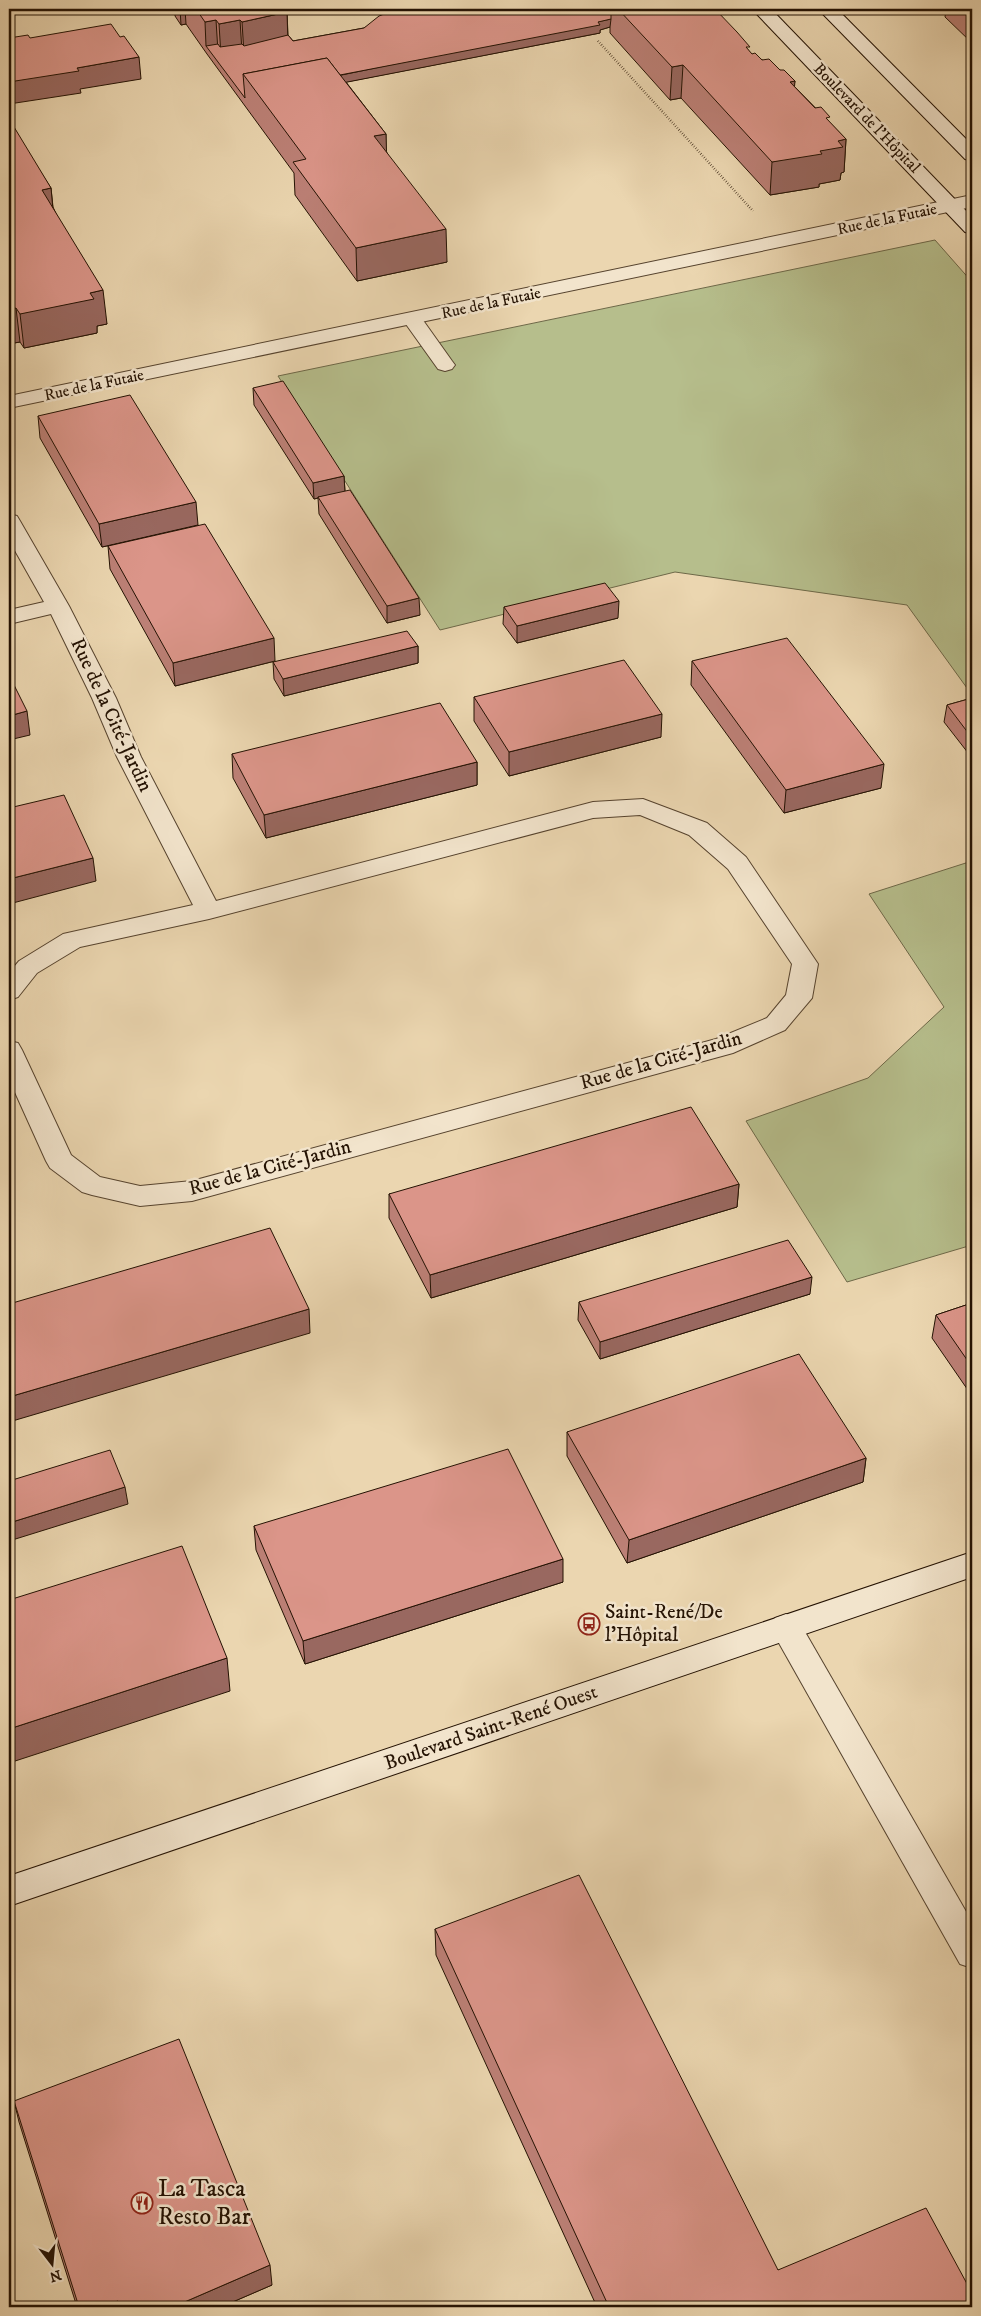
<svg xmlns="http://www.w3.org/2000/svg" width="981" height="2316" font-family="'IM FELL DW Pica',serif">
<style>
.green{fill:#b6be8c;stroke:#6d6848}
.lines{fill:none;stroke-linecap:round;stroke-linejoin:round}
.lane-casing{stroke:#56432e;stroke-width:2}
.street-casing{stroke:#56432e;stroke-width:2}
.secondary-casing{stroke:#241203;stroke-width:2}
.path{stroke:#241203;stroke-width:2.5;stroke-dasharray:0.5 2;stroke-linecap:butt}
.lane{fill:#f2e4cc;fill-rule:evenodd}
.street{fill:#f2e4cc;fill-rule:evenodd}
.secondary{fill:#f2e4cc;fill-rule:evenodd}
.wall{fill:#bc8076;stroke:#241203}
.shaded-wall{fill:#996860;stroke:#241203}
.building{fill:#db9589;stroke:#241203}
.labels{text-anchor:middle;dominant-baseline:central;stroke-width:5;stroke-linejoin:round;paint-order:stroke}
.far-street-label{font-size:16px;fill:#241203;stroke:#f2e4cc}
.street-label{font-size:20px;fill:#241203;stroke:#f2e4cc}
.poi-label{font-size:20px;fill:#241203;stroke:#f2e4cc;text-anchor:start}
.near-poi-label{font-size:24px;fill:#241203;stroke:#f2e4cc;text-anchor:start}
</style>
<rect width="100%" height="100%" fill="#ebd6b0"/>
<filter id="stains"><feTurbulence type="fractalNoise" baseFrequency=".004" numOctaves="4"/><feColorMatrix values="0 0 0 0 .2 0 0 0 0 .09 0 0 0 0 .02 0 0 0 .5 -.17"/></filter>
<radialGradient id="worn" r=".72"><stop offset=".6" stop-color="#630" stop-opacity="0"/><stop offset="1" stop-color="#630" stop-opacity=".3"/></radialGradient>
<g class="green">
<polygon points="935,240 972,282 972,695 907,605 675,572 440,630 278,376"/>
<polygon points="972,861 972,1245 847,1282 746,1121 868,1078 944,1007 869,894"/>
</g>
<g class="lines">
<g class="lane-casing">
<g id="lane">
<polygon points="413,314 420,316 452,361 455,365 452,369 445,371 438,369 403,320 406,316"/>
<polygon points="786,1614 797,1618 972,1922 972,1968 960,1964 775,1636 770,1627 775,1618"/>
</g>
</g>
<g class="street-casing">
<g id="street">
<polygon points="972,195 972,207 9,408 9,396"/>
<polygon points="9,514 17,516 20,521 69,606 116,698 141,757 216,901 593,802 643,799 707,823 746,857 818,964 812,998 785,1030 733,1053 192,1201 140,1206 92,1195 82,1192 50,1168 46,1161 9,1079 9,1041 18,1043 22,1050 71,1155 100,1177 140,1186 192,1181 716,1039 767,1018 786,995 792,964 728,869 689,835 640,815 593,818 209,919 80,947 37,973 18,997 9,1000 9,973 19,961 63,934 193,905 117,757 92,698 51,614 9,624 9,610 44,602 9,540"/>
</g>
</g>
<g class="secondary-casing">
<g id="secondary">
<polygon points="752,9 771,9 972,217 972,234 965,232"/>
<polygon points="818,9 837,9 972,145 972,161 965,159"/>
<polygon points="972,1552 972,1577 9,1906 9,1876"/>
</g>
</g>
<polyline class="path" points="598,41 753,211"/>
<use href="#lane" class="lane"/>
<use href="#street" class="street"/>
<use href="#secondary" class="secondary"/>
</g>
<g class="wall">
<polygon points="175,9 285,9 287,12 288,35 293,41 364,28 397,9 715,9 749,51 752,54 780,70 795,81 794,86 846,139 844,172 841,173 840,180 819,184 819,187 770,195 681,98 670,100 610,33 610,27 600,30 600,33 346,82 386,134 386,151 447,262 357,281 295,195 294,173 207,54 186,24 181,25 175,16"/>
<polygon points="946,9 972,9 972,43 945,17"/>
<polygon points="9,123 51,188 53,207 107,324 97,326 97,333 24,348 20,342 14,343 9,334"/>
<polygon points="253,388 344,476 345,491 420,615 387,623 319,514 318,498 314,499 254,405"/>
<polygon points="38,416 198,525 102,547 40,438"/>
<polygon points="108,546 275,661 175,686 110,569"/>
<polygon points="504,607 618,618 517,643 503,624"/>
<polygon points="418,646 418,663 284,696 274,679 273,662"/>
<polygon points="692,661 881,788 784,813 691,685"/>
<polygon points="474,697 661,737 509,776 474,721"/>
<polygon points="972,698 972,758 944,722 947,705"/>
<polygon points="232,754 477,762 477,785 266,838 233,778"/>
<polygon points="739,1184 737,1207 431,1298 389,1218 389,1194"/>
<polygon points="810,1294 600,1359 578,1320 579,1302"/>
<polygon points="972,1303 972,1396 932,1338 936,1315"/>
<polygon points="567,1432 866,1458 863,1482 627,1563 567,1456"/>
<polygon points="254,1526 563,1582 305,1664 256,1550"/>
<polygon points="435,1929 778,2270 972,2307 597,2307 436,1955"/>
<polygon points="14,2101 272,2285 221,2307 77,2307 19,2122"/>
</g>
<g class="shaded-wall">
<polygon points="180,9 185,9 186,24 181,25"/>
<polygon points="287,12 288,44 244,54 242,22"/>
<polygon points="611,19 610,27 600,30 600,33 332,85 332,77"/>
<polygon points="216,20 218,52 206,46 205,22"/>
<polygon points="240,20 242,52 221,56 219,24"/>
<polygon points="139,57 141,79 80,89 81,93 9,104 9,82 77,68"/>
<polygon points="683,65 681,98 670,100 672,67"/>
<polygon points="795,81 792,114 790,82"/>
<polygon points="386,134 387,167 374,136"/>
<polygon points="846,139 844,172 841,173 840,180 819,184 819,187 770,195 772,162 820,151 838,141"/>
<polygon points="51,188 54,221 42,190"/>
<polygon points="446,229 447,262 357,281 356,248"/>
<polygon points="103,290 107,324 97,326 97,333 24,348 20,314 90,293"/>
<polygon points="16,308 20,342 14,343 10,309"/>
<polygon points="344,476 345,493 318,497 318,498 314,499 313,483"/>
<polygon points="196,502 198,525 102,547 99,524"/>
<polygon points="419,598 420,615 387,623 387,606"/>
<polygon points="619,601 618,618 517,643 517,626"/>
<polygon points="274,638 275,661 175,686 173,663"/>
<polygon points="418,646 418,663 284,696 283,679"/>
<polygon points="27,711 30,735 9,740 9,716"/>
<polygon points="662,714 661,737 509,776 509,752"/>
<polygon points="477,762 477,785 266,838 264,815"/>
<polygon points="884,764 881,788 784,813 786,790"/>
<polygon points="93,858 96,881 9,904 9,879"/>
<polygon points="739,1184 737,1207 431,1298 430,1275"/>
<polygon points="812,1277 810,1294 600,1359 600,1342"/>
<polygon points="309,1309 310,1333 9,1422 9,1397"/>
<polygon points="866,1458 863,1482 627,1563 629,1540"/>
<polygon points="125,1487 128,1504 9,1541 9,1523"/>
<polygon points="563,1559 563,1582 305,1664 303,1641"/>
<polygon points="227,1658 230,1691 9,1763 9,1729"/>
<polygon points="270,2265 272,2285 221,2307 173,2307"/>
<polygon points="118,2301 119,2307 98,2307"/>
</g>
<g class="building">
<polygon points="196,9 285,9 287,12 242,22 240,20 219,24 216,20 205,22"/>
<polygon points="397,9 611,9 611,19 598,22 600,25 340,75 327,58 243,74 245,98 206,46 218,44 220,47 242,44 244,46 288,35 293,41 364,28 379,16"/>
<polygon points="618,9 715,9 737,32 750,47 746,47 752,54 755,53 762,60 769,59 780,70 784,70 795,81 790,82 815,108 821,107 830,117 826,118 846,139 838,141 843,147 820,151 822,154 772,162 683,65 672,67"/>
<polygon points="961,9 972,9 972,20"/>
<polygon points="111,24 120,37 124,36 139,57 77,68 79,71 9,82 9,38 28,35 30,38"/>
<polygon points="327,58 386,134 374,136 446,229 356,248 293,162 306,159 243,74"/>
<polygon points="11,122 51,188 42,190 103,290 90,293 94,299 20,314 16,308 10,309 9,307 9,123"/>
<polygon points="283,381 344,476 313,483 253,388"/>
<polygon points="130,395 196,502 99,524 38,416"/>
<polygon points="350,490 419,598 387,606 318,497"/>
<polygon points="205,524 274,638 173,663 108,546"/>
<polygon points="605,583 619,601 517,626 504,607"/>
<polygon points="407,631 418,646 283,679 273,662"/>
<polygon points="787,638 884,764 786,790 692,661"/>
<polygon points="624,660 662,714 509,752 474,697"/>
<polygon points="9,675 27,711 9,716"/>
<polygon points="972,698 972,738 947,705"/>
<polygon points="440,703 477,762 264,815 232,754"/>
<polygon points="64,795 93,858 9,879 9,808"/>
<polygon points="691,1107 739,1184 430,1275 389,1194"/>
<polygon points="270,1228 309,1309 9,1397 9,1304"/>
<polygon points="788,1240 812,1277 600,1342 579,1302"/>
<polygon points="972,1303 972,1367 936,1315"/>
<polygon points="799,1354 866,1458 629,1540 567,1432"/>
<polygon points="508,1449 563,1559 303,1641 254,1526"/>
<polygon points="110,1450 125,1487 9,1523 9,1481"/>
<polygon points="182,1546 227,1658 9,1729 9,1600"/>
<polygon points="579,1875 778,2270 926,2208 972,2293 972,2307 609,2307 435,1929"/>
<polygon points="179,2039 270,2265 173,2307 120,2307 118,2301 98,2307 79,2307 14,2101"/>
</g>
<defs>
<g id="bus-ring" transform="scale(1.125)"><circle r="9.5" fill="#f2e4cc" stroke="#8f2418" stroke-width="1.5"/><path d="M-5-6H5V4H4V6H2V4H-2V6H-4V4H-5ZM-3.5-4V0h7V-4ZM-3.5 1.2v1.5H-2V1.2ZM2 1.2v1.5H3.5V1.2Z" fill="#8f2418"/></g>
<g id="restaurant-ring" transform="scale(1.125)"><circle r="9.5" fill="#f2e4cc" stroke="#8f2418" stroke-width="1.5"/><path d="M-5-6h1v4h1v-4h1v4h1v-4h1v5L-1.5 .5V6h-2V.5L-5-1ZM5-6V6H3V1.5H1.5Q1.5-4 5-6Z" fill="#8f2418"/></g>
</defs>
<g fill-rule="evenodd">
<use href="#bus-ring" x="589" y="1624"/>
<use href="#restaurant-ring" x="142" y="2203"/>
</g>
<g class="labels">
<g class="far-street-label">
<text transform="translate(867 118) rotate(46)">Boulevard de l'Hôpital</text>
<text transform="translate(887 219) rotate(-12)">Rue de la Futaie</text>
<text transform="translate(491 303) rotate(-12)">Rue de la Futaie</text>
<text transform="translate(94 385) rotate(-12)">Rue de la Futaie</text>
</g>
<g class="street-label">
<text transform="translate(111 715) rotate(65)">Rue de la Cité-Jardin</text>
<text transform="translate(661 1061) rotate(-16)">Rue de la Cité-Jardin</text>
<text transform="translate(270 1168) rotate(-15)">Rue de la Cité-Jardin</text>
<text transform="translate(491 1728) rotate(-19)">Boulevard Saint-René Ouest</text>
</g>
<g class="poi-label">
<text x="605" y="1612">Saint-René/De<tspan x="605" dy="23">l'Hôpital</tspan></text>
</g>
<g class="near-poi-label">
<text x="158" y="2189">La Tasca<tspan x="158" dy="28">Resto Bar</tspan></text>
</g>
</g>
<rect width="981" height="2316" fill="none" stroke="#ebd6b0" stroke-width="30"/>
<rect x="10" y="10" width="961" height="2296" fill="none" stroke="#241203" stroke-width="2.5"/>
<rect x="15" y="15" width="951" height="2286" fill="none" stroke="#241203"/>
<g transform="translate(52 2264) rotate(164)" stroke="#f2e4cc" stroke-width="4" paint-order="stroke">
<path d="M0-4L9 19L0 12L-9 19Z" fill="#241203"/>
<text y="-8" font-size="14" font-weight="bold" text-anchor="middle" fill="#241203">N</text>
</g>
<rect width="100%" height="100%" filter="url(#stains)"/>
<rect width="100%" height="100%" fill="url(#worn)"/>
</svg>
